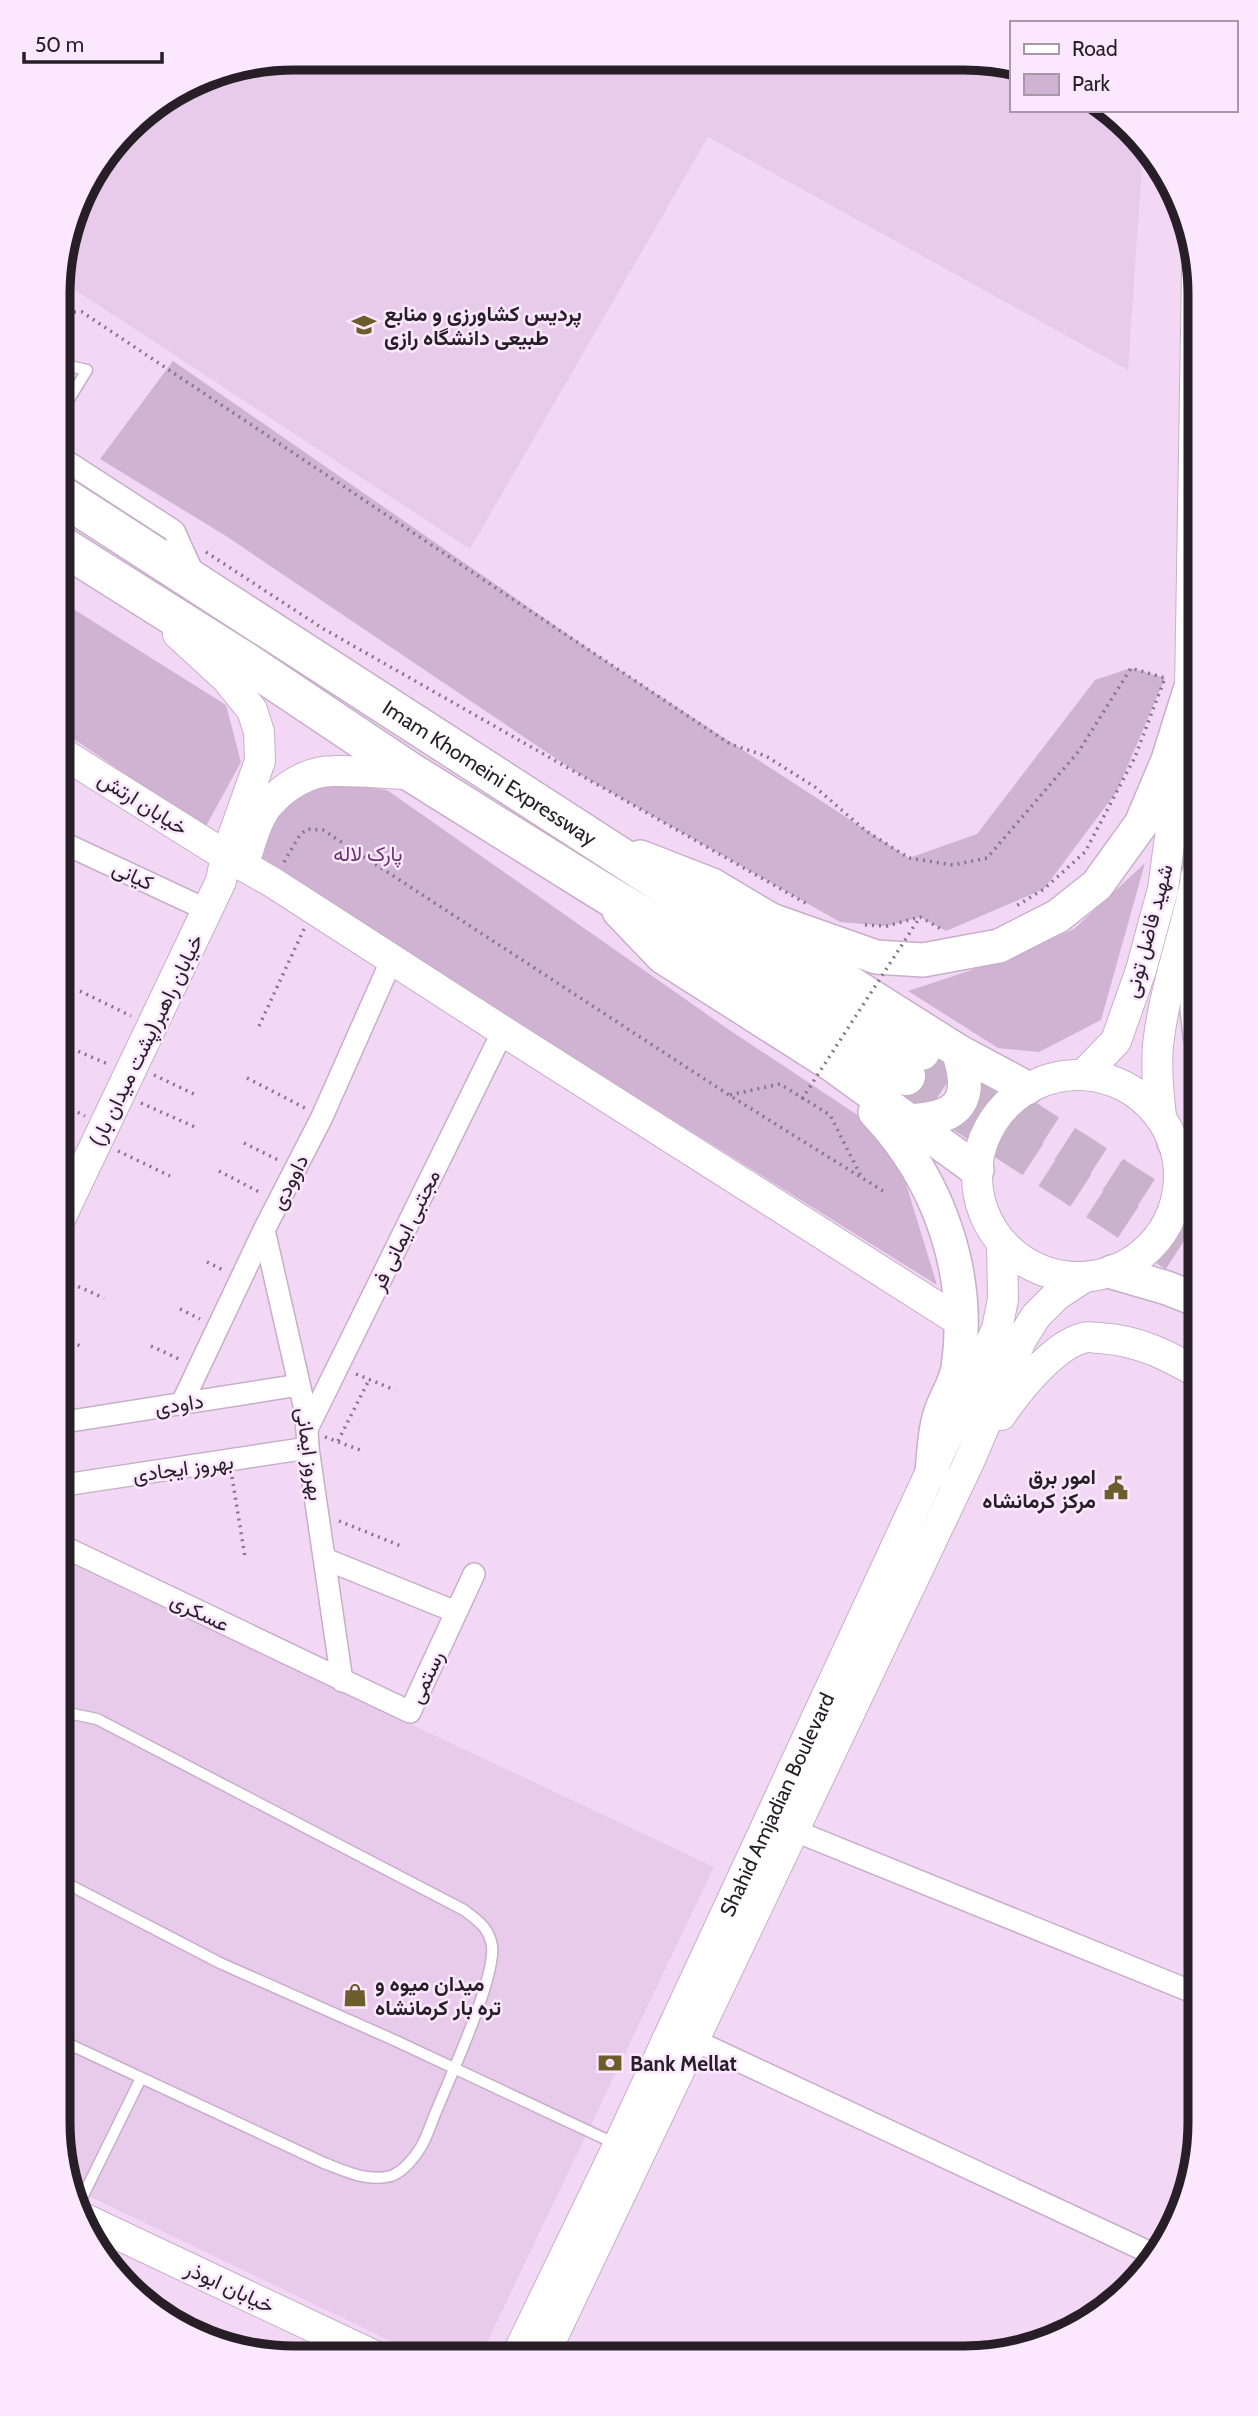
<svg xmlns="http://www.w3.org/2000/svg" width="1258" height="2416" font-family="Cabin,Vazirmatn,sans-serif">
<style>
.built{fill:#e8caea}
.green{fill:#d0b3d2}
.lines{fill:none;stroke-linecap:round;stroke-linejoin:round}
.highway-tunnel{stroke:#c9b3cb;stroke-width:38;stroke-dasharray:38 19;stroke-linecap:butt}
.lane-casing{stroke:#c7aec9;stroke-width:13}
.street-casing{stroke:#c7aec9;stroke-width:24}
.secondary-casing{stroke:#c7aec9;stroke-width:32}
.primary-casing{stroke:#c7aec9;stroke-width:36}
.highway-casing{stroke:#c7aec9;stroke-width:41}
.path{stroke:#877688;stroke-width:3.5;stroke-dasharray:2 5;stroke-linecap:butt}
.lane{stroke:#fff;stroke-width:10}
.street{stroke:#fff;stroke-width:21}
.secondary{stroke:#fff;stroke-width:30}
.primary{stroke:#fff;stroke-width:33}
.highway{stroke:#fff;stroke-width:38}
.path-bridge{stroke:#877688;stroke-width:3.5;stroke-dasharray:2 5;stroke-linecap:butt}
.labels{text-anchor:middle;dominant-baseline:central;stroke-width:5;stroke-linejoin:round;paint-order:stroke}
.poi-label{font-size:21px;font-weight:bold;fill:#271e28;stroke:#fce8fe;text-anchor:start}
.street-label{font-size:21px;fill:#271e28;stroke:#fce8fe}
.park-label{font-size:21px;fill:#69356f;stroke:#fce8fe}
.rim{fill:none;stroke:#271e28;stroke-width:9}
</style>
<rect width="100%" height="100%" fill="#f2d8f4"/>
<g class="built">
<polygon points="294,58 1010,62 1011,110 1107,110 1120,117 1143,150 1128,370 708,137 470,549 60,280 60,263 82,189 138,117 204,76"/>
<polygon points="58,1558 714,1867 480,2357 424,2357 68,2186 58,2122"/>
</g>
<g class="green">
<polygon points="173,361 612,665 909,858 977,834 1095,680 1131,668 1165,678 1117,791 1044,889 946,931 920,917 887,926 840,922 579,774 226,536 100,459"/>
<polygon points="59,600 226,705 241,762 205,828 59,729"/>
<polygon points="322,781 387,790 725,1027 892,1138 937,1285 570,1056 261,857 277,810"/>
<polygon points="1145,863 1101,1020 1039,1052 998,1048 908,991 1011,957 1074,929"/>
</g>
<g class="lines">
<g class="highway-tunnel">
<polyline points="921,1051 1200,1231"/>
<polyline points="906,1076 1200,1269"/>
</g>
<g class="lane-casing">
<g id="lane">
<polyline points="60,414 87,370 65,365 60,358"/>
<polyline points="58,1879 220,1963 394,2040 618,2145"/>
<path d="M58,2039L324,2163C345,2171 367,2182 391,2176C403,2172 415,2157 421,2147C428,2135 432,2120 438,2107C451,2075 496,1977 492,1946C489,1927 477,1920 464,1910L97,1719L58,1711"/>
<polyline points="77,2208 141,2078"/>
</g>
</g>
<g class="street-casing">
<g id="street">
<polyline points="60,457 174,531 195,577"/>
<polyline points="59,841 207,910"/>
<polyline points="264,1230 306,1414 308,1448 342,1681"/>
<polyline points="182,1403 264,1230 322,1117 392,959"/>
<polyline points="58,1423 299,1385"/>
<polyline points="307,1429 503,1031"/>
<polyline points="58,1486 308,1448"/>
<polyline points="58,1544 410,1712 474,1574"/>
<polyline points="325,1559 456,1612"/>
<polyline points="783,1826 1200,1995"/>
<polyline points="683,2035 1157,2256"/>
</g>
</g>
<g class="secondary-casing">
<g id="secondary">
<polyline points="59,751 226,856 272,882 503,1031 961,1322"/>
<path d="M248,851C253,835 259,814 271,802C286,785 310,771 333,771C360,770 388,774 415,774"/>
<polyline points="1084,1074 1116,1041 1141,970 1163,889 1190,690 1197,271"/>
<circle cx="1078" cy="1176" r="101"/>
<path d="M1161,1116C1158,1092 1156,1069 1158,1045C1165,982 1190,922 1200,859"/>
<polyline points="59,1221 221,881 226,856 260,761 259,732 252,710 227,679 178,634"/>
<path d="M1001,1415C1018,1390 1053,1346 1083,1338C1088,1336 1095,1338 1099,1338C1138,1340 1167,1355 1200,1374"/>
<polyline points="83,2218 377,2357"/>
<path id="s1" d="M516,2357L618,2146L997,1329L1003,1299L1002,1244"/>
<polyline points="543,2357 968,1464 1021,1340 1036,1316 1057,1295 1083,1278"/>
</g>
</g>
<g class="primary-casing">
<g id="primary">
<polyline points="640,857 712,885 771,920 822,965 958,1051 1027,1088"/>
<polyline points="1197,878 1197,1009 1200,1035"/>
<polyline points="619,911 663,957 831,1064 977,1170"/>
<polyline points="771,920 876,957 923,960 999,946 1058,916 1097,885 1141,824 1168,760 1190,690"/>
<path d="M875,1112C940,1181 972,1274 958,1368C955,1386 943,1401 939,1418C934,1435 934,1454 932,1472"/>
<path d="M910,1121C961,1118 974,1100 958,1051"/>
<polyline points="1174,1142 1200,1182"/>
<polyline points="1112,1272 1167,1288 1200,1301"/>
</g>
</g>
<g class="highway-casing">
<g id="highway">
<path id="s2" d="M59,494L921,1051"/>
<polyline points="59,544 243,660 409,771 598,889 906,1076"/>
</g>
</g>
<g class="path">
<polyline points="60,312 82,312 730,744 766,756 815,787 866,831 909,858 953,865 987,858 1079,751 1131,668 1165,678 1135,757 1085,852 1044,889 1013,908"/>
<polyline points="206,552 322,628 809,905"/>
<polyline points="284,862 300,835 307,829 323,830 729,1095 883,1191"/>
<polyline points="865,925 887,926 920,917 943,930"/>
<polyline points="80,991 131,1016"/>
<polyline points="259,1026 304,929"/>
<polyline points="59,1043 108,1064"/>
<polyline points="154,1075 196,1095"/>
<polyline points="247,1078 305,1108"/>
<polyline points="730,1095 780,1084 830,1115 862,1178"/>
<polyline points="59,1103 85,1116"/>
<polyline points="141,1103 195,1127"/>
<polyline points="244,1143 278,1160"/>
<polyline points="118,1151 170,1176"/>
<polyline points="219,1171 261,1193"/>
<polyline points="207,1262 223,1270"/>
<polyline points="59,1278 104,1298"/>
<polyline points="180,1309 200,1319"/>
<polyline points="59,1335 82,1347"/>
<polyline points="151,1346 181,1360"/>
<polyline points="356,1374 395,1390"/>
<polyline points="325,1437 360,1450"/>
<polyline points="338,1441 369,1380"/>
<polyline points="232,1477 245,1557"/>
<polyline points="339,1521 401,1546"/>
</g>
<use href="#lane" class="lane"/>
<use href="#street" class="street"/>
<use href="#secondary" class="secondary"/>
<use href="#primary" class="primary"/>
<use href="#highway" class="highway"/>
<polyline class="path-bridge" points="802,1099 920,917"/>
</g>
<defs>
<g id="university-bare" transform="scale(1.89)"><path d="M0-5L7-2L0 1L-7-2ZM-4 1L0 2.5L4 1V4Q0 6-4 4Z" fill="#6d5d2b" stroke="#fce8fe" stroke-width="2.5" paint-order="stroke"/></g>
<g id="civic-bare" transform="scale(1.89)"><path d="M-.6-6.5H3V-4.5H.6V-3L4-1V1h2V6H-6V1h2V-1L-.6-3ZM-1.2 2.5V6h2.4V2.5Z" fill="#6d5d2b" stroke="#fce8fe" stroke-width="2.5" paint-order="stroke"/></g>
<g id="shop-bare" transform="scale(1.89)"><path d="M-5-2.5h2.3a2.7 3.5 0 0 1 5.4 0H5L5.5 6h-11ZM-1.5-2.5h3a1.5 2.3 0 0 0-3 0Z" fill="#6d5d2b" stroke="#fce8fe" stroke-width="2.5" paint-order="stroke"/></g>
<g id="bank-bare" transform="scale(1.89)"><path d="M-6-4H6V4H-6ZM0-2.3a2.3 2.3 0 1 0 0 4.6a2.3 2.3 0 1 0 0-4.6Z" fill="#6d5d2b" stroke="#fce8fe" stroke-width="2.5" paint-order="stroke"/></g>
</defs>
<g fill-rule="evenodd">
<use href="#university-bare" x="364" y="325"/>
<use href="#civic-bare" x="1116" y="1488"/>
<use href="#shop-bare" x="355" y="1995"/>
<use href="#bank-bare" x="610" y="2063"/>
</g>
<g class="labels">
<g class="poi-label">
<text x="384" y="313">پردیس کشاورزی و منابع<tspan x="384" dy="24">طبیعی دانشگاه رازی</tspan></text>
<text x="1096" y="1476" text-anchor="end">امور برق<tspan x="1096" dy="24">مرکز کرمانشاه</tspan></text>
<text x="375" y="1983">میدان میوه و<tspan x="375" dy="24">تره بار کرمانشاه</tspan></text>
<text x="630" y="2063">Bank Mellat</text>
</g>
<g class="street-label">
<text stroke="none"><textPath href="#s2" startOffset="513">Imam Khomeini Expressway</textPath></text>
<text transform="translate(143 803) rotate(32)">خیابان ارتش</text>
<text transform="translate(133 875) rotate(25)">کیانی</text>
<text transform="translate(1148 931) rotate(-75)">شهید فاضل تونی</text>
<text transform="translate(146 1040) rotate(-64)">خیابان راهبر(پشت میدان بار)</text>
<text transform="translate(289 1182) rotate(-63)">داوودی</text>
<text transform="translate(405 1230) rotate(-64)">مجتبی ایمانی فر</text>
<text transform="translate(179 1404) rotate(-9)">داودی</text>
<text transform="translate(310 1454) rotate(82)">بهروز ایمانی</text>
<text transform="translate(183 1468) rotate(-8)">بهروز ایجادی</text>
<text transform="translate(200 1612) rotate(26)">عسکری</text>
<text transform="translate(426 1677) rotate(-65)">رستمی</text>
<text stroke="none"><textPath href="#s1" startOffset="611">Shahid Amjadian Boulevard</textPath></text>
<text transform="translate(230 2287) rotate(25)">خیابان ابوذر</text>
</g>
<g class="park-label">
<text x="368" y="853">پارک لاله</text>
</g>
</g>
<path d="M0 0H1258V2416H0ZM294 70H964A224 224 0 0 1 1188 294V2122A224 224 0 0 1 964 2346H294A224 224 0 0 1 70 2122V294A224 224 0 0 1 294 70Z" fill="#fce8fe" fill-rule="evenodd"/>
<path class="rim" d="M294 70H964A224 224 0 0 1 1188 294V2122A224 224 0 0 1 964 2346H294A224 224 0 0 1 70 2122V294A224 224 0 0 1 294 70Z"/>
<rect x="1010" y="21" width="228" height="91" fill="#fce8fe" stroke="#a797a8" stroke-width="2"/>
<rect x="1024" y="44" width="35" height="10" fill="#ffffff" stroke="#a797a8" stroke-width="2"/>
<text x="1072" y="56" font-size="21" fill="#271e28">Road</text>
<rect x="1024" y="74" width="35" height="21" fill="#d0b3d2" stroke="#a797a8" stroke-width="2"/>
<text x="1072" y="91" font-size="21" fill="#271e28">Park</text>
<path d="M24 52v10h138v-10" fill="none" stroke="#271e28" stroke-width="3.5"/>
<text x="35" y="52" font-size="21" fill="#271e28" stroke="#fce8fe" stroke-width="5" paint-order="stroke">50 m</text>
</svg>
